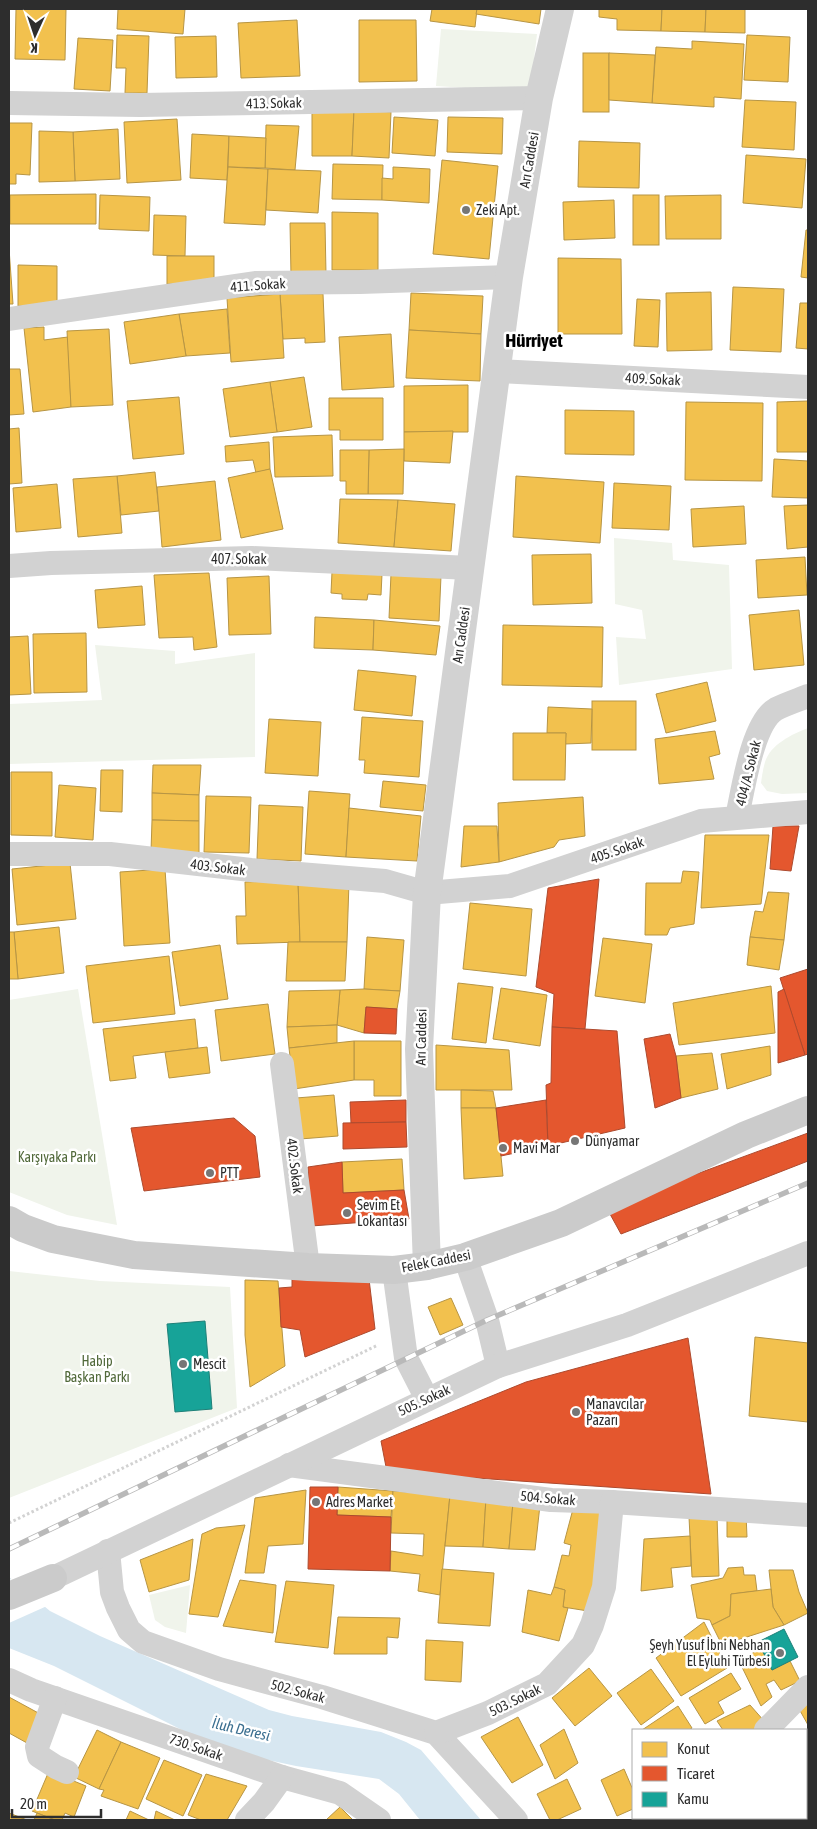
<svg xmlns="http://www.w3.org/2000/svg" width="817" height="1829" font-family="'Asap Condensed',sans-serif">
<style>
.green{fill:#f0f4eb}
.water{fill:#d7e7f1}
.pier{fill:#fff}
.homes{fill:#f2c14e;stroke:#b79544}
.shops{fill:#e4572e;stroke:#ad4a2e}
.public{fill:#17a398;stroke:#1e8078}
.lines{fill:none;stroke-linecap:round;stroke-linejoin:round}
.path{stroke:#d2d2d2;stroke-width:3;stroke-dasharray:2.5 2.5;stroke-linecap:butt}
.minor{stroke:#d2d2d2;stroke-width:24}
.tertiary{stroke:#d2d2d2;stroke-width:28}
.secondary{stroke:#cbcbcb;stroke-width:28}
.rail-casing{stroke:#b9b9b9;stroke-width:5.5}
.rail{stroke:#fff;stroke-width:4;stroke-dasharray:11;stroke-linecap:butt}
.poi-dot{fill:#767676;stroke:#fff;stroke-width:2}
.labels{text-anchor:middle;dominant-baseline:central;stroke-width:5;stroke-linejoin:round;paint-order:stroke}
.street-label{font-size:14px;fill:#2d2d2d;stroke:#fff}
.poi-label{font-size:14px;fill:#2d2d2d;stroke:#fff;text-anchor:start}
.park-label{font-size:14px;fill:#51693a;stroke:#fff}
.water-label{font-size:15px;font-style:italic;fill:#3b6f90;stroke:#fff}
.district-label{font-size:19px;font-weight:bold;fill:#000;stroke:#fff}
</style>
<rect width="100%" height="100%" fill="#fff"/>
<g class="green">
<polygon points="441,29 537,34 530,92 436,86"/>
<polygon points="614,538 672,543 673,560 729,565 732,669 619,685 616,637 646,639 642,610 615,604"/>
<polygon points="95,645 175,651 175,664 255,653 255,757 9,764 9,704 102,700"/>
<path d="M808,728V793L782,794L767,791L761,783C762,776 763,769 765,762C770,745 792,734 808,728Z"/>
<polygon points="78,989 117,1225 67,1215 9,1192 9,1000"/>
<polygon points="9,1271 100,1281 230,1287 237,1408 9,1498"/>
<polygon points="190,1585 186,1633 165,1627 155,1620 149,1595"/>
</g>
<polygon class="water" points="9,1577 50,1611 100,1636 269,1710 292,1716 381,1732 406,1742 421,1750 481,1820 420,1820 399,1794 379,1779 296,1766 249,1756 184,1731 54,1666 9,1648"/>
<polygon class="pier" points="13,1578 47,1606 9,1623 9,1580"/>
<g class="homes">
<polygon points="16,9 66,9 65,60 15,59"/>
<polygon points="118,9 185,9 183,34 117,29"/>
<polygon points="432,9 477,9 475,27 430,21"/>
<polygon points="477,9 541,9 539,24 476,14"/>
<polygon points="599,9 662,9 661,31 617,30 617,19 599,17"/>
<polygon points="662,9 706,9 705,32 661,31"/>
<polygon points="706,9 745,9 745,33 705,32"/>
<polygon points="297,20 300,76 241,78 238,23"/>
<polygon points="359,20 416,20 417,81 359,82"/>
<polygon points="117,35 149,36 147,93 125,93 126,68 116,68"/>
<polygon points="747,35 790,37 788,82 744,80"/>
<polygon points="216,36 217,77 176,78 175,37"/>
<polygon points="78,38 113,40 110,91 74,89"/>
<polygon points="692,41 744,44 741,99 714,97 714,107 652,103 656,47 692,49"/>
<rect x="583" y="53" width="26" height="59"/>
<polygon points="609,53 655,55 652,103 609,100"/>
<polygon points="745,100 796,102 794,150 742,147"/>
<polygon points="312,110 354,110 352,156 312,156"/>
<polygon points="354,110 391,112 389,158 352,156"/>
<polygon points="394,117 438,120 435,156 392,153"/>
<polygon points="448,117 503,118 502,154 447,152"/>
<polygon points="177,119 181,180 127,183 124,122"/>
<polygon points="9,123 32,123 30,175 16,174 16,184 9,184"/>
<polygon points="266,125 299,126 295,170 265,168"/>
<polygon points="118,129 120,179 75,181 73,132"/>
<polygon points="39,131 73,132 75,181 39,182"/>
<polygon points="192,134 229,136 227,180 190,178"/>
<polygon points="229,136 266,138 265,168 228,167"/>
<polygon points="579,141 640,143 639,188 578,187"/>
<polygon points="746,155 806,159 802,208 743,203"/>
<polygon points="442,160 498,166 489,259 433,254"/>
<polygon points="333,164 383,165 382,200 332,199"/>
<polygon points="228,167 268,169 265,225 224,223"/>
<polygon points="393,167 430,169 429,203 382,200 382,178 393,179"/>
<polygon points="268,169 321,171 318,213 266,210"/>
<polygon points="96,194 96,224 10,224 10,195"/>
<polygon points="100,195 150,197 149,231 99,229"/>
<rect x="633" y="195" width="26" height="50"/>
<polygon points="721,195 721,239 666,239 665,196"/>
<polygon points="614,200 615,238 564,240 563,202"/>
<polygon points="332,212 378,213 378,270 332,270"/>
<polygon points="154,215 186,216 185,256 153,255"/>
<polygon points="290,223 325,223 326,274 291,275"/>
<polygon points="806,230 808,230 808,278 801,277"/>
<polygon points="9,248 13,304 9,304"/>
<rect x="167" y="256" width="47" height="28"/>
<polygon points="558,258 621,259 622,334 558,334"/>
<polygon points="18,265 57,266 57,306 18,306"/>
<polygon points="733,287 784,289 781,352 730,350"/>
<polygon points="711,292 712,350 667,351 666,293"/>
<polygon points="411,293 483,296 481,334 409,330"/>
<polygon points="280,294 323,294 325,342 305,343 305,338 283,339"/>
<polygon points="280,294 284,358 231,362 227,298"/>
<polygon points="637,299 660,300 658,347 634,346"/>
<polygon points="800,303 808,303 808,349 796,348"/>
<polygon points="227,309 230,353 186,356 179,314"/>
<polygon points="179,314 186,356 130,364 124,322"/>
<polygon points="44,327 44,340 68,337 71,407 33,412 24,328"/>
<polygon points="109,329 113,405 71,407 67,331"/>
<polygon points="409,330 481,334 480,381 406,378"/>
<polygon points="391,334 394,387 342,390 339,337"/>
<polygon points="9,369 20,369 24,414 9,415"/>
<polygon points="304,377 312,427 277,432 270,382"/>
<polygon points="270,382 277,432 230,437 223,389"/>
<polygon points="468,385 468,432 404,432 404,386"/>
<polygon points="179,397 184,454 133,459 127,401"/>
<polygon points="329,398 383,398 383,440 340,440 340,430 329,430"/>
<polygon points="808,401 808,452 777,452 777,402"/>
<polygon points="686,402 763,403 762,481 685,480"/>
<polygon points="565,410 634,411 634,455 565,454"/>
<polygon points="19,428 22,483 9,484 9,429"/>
<polygon points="453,431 450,463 404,461 404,432"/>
<polygon points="332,435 333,476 275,477 273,437"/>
<polygon points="269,442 270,469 256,473 253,460 226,462 225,446"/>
<polygon points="404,449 403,494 368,494 369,450"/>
<polygon points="340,450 369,450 368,494 346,494 346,481 340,481"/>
<polygon points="774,459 808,461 808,498 772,497"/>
<polygon points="270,469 283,529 241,538 228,478"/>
<polygon points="155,472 159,511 121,515 117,476"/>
<polygon points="117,476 122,533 78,537 73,479"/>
<polygon points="516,476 604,482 600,543 513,537"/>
<polygon points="215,481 221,540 162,547 157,487"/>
<polygon points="614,483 671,486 669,530 612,528"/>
<polygon points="57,484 61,528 16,532 13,488"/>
<polygon points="340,499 398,500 394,547 338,543"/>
<polygon points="398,500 455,504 451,551 394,547"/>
<polygon points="808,505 808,547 787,549 784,506"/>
<polygon points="744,506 746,544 693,547 691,509"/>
<polygon points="591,554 592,603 533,605 532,555"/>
<polygon points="805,557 807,595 758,598 756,560"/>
<polygon points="332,572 382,574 381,595 368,594 367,600 342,599 342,594 331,593"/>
<polygon points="209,573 217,647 194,650 193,637 159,638 154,575"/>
<polygon points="391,574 441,576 439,621 389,618"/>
<polygon points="269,576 271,634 229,635 227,578"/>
<polygon points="142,586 145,625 98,628 95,590"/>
<polygon points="799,610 804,665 754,670 749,615"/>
<polygon points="315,617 374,620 373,650 314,648"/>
<polygon points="374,620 440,626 436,655 373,650"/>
<polygon points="503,625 603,627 602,687 502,685"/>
<polygon points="86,633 87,692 34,693 33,634"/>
<polygon points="28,636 31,694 9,695 9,637"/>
<polygon points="358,670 416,676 412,716 354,710"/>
<polygon points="707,682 716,721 666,733 656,694"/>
<rect x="592" y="701" width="44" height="49"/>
<polygon points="548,707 592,709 591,743 565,744 566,733 547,733"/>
<polygon points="362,717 423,721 419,777 364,773 365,760 359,760"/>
<polygon points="269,719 321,722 318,776 265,773"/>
<polygon points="715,731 720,754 709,757 714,779 659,784 655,739"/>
<polygon points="513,733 566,733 565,780 513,780"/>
<polygon points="153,765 201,765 199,795 152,793"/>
<polygon points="101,770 123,770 122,812 100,811"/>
<polygon points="11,772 52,772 52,836 11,835"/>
<polygon points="383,781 426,785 423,811 380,807"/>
<polygon points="59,785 96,788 93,840 55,837"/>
<polygon points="309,791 350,794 346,857 305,854"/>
<polygon points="152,793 199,795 199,821 152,820"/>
<polygon points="206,796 251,797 249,853 204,852"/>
<polygon points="583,797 585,836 559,840 554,847 499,862 498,803"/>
<polygon points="259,805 303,807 301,861 257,859"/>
<polygon points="349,808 421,816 417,861 346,857"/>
<polygon points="152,820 199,821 199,854 151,852"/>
<polygon points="464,826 497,826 499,862 461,867"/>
<polygon points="705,835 769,835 761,904 701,908"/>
<polygon points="70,863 76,919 17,925 12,869"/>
<polygon points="165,869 170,943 124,946 120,872"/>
<polygon points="683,871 699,872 694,924 670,928 667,935 645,935 646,883 681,883"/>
<polygon points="298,880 300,942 237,944 236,916 246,916 245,882"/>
<polygon points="298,880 349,882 347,942 300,942"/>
<polygon points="768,892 789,893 784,940 750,937 755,911 763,912"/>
<polygon points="470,903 532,909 526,976 463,969"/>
<polygon points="59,927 64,973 18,979 14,932"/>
<polygon points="9,932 14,932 18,979 9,979"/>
<polygon points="367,937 404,940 400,991 364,989"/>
<polygon points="750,937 784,940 779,970 747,965"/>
<polygon points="603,938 652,944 645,1003 595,996"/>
<polygon points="288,942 347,942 345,981 286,981"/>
<polygon points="220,945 228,999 180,1006 172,952"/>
<polygon points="169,956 175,1014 93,1023 86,966"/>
<polygon points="458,983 493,987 486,1043 452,1039"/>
<polygon points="771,986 775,1033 679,1045 673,1003"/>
<polygon points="501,988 547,995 540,1046 493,1039"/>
<polygon points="364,989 400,991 397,1009 366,1007 364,1033 337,1025 340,990"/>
<polygon points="340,990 337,1025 287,1027 289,991"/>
<polygon points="268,1004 275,1054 221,1061 215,1010"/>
<polygon points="195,1019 198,1048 133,1056 136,1078 110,1081 103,1029"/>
<polygon points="337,1025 337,1043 289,1048 287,1027"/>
<polygon points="354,1041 401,1041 401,1096 374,1096 374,1080 354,1080"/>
<polygon points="354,1041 354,1080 294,1089 289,1048"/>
<polygon points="436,1045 509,1050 512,1090 436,1090"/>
<polygon points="770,1046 771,1075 727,1089 721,1054"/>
<polygon points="207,1047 210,1073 169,1078 165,1052"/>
<polygon points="712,1053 718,1089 681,1098 676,1056"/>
<polygon points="461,1090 493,1091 496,1108 461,1108"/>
<polygon points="334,1095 338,1136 300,1139 296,1098"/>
<polygon points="461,1108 496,1108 503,1176 464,1179"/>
<polygon points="402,1159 404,1190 343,1193 342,1162"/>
<polygon points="245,1280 278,1281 285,1366 250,1387 245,1335"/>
<polygon points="451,1298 463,1325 440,1335 428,1307"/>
<polygon points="755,1337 808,1343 808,1422 749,1416"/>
<polygon points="338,1487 393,1491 391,1517 337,1515"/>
<polygon points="306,1490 303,1544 268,1546 264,1573 245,1573 255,1498"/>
<polygon points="393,1491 450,1495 440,1595 418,1591 420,1574 390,1571 391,1551 423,1556 424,1534 391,1533"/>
<polygon points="450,1495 486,1498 483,1547 445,1546"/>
<polygon points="486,1498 513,1502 509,1549 483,1547"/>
<polygon points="513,1502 540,1505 535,1550 509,1549"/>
<polygon points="573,1509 601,1511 597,1570 588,1611 563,1607 565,1590 554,1587 562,1555 569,1556 571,1545 564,1543"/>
<polygon points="746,1514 747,1537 727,1537 727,1515"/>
<polygon points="717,1516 719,1576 692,1577 689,1517"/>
<polygon points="245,1525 218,1617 189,1614 202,1534 216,1528"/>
<polygon points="690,1536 691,1566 671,1568 673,1587 641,1591 644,1539"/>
<polygon points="193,1539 189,1580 149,1592 140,1560"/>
<polygon points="743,1567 744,1575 755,1575 757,1591 731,1594 730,1616 712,1625 710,1620 697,1618 691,1585 723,1578 728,1568"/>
<polygon points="442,1569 494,1573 490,1626 438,1623"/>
<polygon points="769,1570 793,1570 799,1592 808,1613 784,1625 773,1607"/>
<polygon points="240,1580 276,1585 273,1633 223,1626"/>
<polygon points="286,1581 334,1585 328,1648 275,1642"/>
<polygon points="554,1587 565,1590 563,1607 568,1608 559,1641 522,1632 528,1590 551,1595"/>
<polygon points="771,1589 773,1607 784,1625 722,1645 712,1625 730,1616 731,1594"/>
<polygon points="338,1617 400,1618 398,1638 387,1637 387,1654 334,1654"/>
<polygon points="704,1622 727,1668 681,1696 656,1658"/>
<polygon points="426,1640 463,1642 461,1682 425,1680"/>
<polygon points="761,1648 772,1670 790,1661 800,1681 781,1690 774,1680 766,1684 772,1697 761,1706 739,1661"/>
<polygon points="589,1668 612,1696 575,1726 552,1698"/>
<polygon points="651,1669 674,1701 641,1725 617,1693"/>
<polygon points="731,1673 741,1689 718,1702 724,1713 705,1724 689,1698"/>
<polygon points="9,1697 42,1715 27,1743 9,1733"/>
<polygon points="808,1701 808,1725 798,1707"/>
<polygon points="750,1705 765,1722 758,1730 723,1730 717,1721"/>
<polygon points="678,1706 692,1728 689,1730 642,1730"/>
<polygon points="518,1717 543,1765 512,1783 481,1737"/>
<polygon points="564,1729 578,1763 555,1779 540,1745"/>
<polygon points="97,1730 121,1742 99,1789 74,1777"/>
<polygon points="121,1742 160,1758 138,1809 101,1796 104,1790 99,1789"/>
<polygon points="164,1760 202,1775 183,1816 146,1799"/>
<polygon points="624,1769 633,1790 633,1809 617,1816 601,1780"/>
<polygon points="49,1771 86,1786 74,1817 65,1813 62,1820 55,1820 32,1811"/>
<polygon points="206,1774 247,1786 227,1820 201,1820 188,1815"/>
<polygon points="567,1779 581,1809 557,1820 550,1820 537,1794"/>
<polygon points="340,1807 353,1820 326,1820"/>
<polygon points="130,1811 149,1820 126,1820"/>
<polygon points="156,1811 175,1820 154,1820"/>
<polygon points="9,1813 27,1820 9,1820"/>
<polygon points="37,1813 55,1820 34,1820"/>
<polygon points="697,1818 741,1818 739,1820 695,1820"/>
</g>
<g class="shops">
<polygon points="773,826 799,826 791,871 770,869"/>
<polygon points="599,879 585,1029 552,1027 554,994 536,987 548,888"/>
<polygon points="808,969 808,1054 805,1055 780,978"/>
<polygon points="784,989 805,1055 778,1063 778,992"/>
<polygon points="366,1007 397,1009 396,1034 364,1033"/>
<polygon points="552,1027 617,1031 625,1128 548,1146 546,1085 551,1083"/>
<polygon points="670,1034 676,1056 681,1098 655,1108 644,1039"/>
<polygon points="406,1100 406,1122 351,1123 350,1102"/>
<polygon points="546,1100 548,1146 501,1156 496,1108"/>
<polygon points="234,1118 255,1136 260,1177 144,1191 131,1128"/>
<polygon points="406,1122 407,1147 343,1149 343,1123"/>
<polygon points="808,1133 808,1161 621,1234 610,1214 661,1187"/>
<polygon points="342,1162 343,1193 404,1190 409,1219 311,1226 308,1167"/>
<polygon points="292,1276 369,1279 375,1329 305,1357 300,1330 281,1327 279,1288 292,1287"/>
<polygon points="688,1338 711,1494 387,1472 381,1441 526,1382"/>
<polygon points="310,1487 338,1487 337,1515 391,1517 390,1571 308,1569"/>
</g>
<g class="public">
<polygon points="205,1321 212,1409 175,1412 167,1324"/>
<polygon points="784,1629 798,1657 772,1670 758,1642"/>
</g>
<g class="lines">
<polyline class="path" points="9,1523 378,1345"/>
<g class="minor">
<polyline points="9,103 140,105 539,98"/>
<polyline points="9,319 255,283 360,282 509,277"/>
<polyline points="497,371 808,387"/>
<polyline points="9,566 51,563 252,558 470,568"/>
<path d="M737,817C743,791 752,723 776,709C786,704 798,700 808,696"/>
<polyline points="9,854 110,854 251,870 385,881 427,893 510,886 701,821 808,812"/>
<polyline points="282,1064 308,1267"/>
<polyline points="465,1257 487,1320 498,1366"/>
<polyline points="394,1270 406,1358 427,1399"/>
<polyline points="289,1465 551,1500 612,1502 808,1515"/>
<polyline points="108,1551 112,1592 118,1608 129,1630 143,1642 219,1669 322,1697 436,1733 516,1820"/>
<polyline points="53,1578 498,1366 627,1325 808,1253"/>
<polyline points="9,1680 31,1690 282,1777 340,1793 379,1820"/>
<polyline points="55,1698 37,1747 39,1756 56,1767 67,1772"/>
<polyline points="766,1730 808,1687"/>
<polyline points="436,1733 488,1713 547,1684 583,1645 592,1625 604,1587 612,1502"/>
<polyline points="247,1820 264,1802 282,1777"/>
<polyline points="683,1820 686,1818"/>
</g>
<polyline class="tertiary" points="427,1266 419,1049 427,893 509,277 539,98 560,9"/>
<g class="secondary">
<polyline points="9,1220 23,1228 53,1239 134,1255 308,1267 394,1270 427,1266 465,1257 561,1223 746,1135 808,1110"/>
<polyline points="9,1596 53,1578"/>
</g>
<g class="rail-casing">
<polyline id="rail" points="9,1549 487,1320 808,1183"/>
</g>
<use href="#rail" class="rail"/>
</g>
<g class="poi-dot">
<circle cx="466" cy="210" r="5"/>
<circle cx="575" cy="1141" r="5"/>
<circle cx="503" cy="1148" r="5"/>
<circle cx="210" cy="1173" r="5"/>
<circle cx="347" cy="1213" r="5"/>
<circle cx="183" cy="1364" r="5"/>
<circle cx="576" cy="1412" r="5"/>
<circle cx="316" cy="1502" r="5"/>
<circle cx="780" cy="1653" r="5"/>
</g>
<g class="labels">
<g class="street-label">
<text transform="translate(274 103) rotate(-1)">413. Sokak</text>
<text transform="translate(529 160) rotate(-80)">Arı Caddesi</text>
<text transform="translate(258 285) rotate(-4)">411. Sokak</text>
<text transform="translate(653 379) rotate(3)">409. Sokak</text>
<text x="239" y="559">407. Sokak</text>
<text transform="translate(461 635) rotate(-82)">Arı Caddesi</text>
<text transform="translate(748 773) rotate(-76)">404/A. Sokak</text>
<text transform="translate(617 850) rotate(-19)">405. Sokak</text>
<text transform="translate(218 867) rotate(7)">403. Sokak</text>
<text transform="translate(421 1037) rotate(-89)">Arı Caddesi</text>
<text transform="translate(295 1166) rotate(83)">402. Sokak</text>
<text transform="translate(436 1261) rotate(-11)">Felek Caddesi</text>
<text transform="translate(424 1400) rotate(-25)">505. Sokak</text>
<text transform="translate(548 1498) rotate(5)">504. Sokak</text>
<text transform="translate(298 1691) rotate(15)">502. Sokak</text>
<text transform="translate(515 1700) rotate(-26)">503. Sokak</text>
<text transform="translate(196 1747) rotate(19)">730. Sokak</text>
</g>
<g class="poi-label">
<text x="476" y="210">Zeki Apt.</text>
<text x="585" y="1141">Dünyamar</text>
<text x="513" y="1148">Mavi Mar</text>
<text x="220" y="1173">PTT</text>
<text x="357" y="1205">Sevim Et<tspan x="357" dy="16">Lokantası</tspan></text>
<text x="193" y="1364">Mescit</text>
<text x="586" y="1404">Manavcılar<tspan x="586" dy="16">Pazarı</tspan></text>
<text x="326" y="1502">Adres Market</text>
<text x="770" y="1645" text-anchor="end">Şeyh Yusuf İbni Nebhan<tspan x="770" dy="16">El Eyluhi Türbesi</tspan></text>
</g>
<g class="park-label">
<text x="57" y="1157">Karşıyaka Parkı</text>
<text x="97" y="1361">Habip<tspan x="97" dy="16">Başkan Parkı</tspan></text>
</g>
<g class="water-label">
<text transform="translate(241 1729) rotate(13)">İluh Deresi</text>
</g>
<g class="district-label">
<text x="534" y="340">Hürriyet</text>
</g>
</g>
<rect width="817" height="1829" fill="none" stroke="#2d2d2d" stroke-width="20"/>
<rect x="632" y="1729" width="175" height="90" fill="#ffffff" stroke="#ababab"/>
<rect x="642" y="1742" width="25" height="15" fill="#f2c14e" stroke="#ababab"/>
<text x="677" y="1754" font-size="15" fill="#2d2d2d">Konut</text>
<rect x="642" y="1766" width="25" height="15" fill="#e4572e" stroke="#ababab"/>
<text x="677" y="1779" font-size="15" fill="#2d2d2d">Ticaret</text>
<rect x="642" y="1792" width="25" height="15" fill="#17a398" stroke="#ababab"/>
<text x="677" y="1804" font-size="15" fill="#2d2d2d">Kamu</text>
<g transform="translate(35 35) rotate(183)" stroke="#ffffff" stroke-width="4" paint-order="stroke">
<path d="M0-4L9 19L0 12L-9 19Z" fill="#2d2d2d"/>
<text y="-8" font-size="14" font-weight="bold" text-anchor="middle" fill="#2d2d2d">K</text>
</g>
<path d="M12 1809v8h89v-8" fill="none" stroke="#2d2d2d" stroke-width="2.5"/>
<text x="20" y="1809" font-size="15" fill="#2d2d2d" stroke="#ffffff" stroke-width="4" paint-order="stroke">20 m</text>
</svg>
